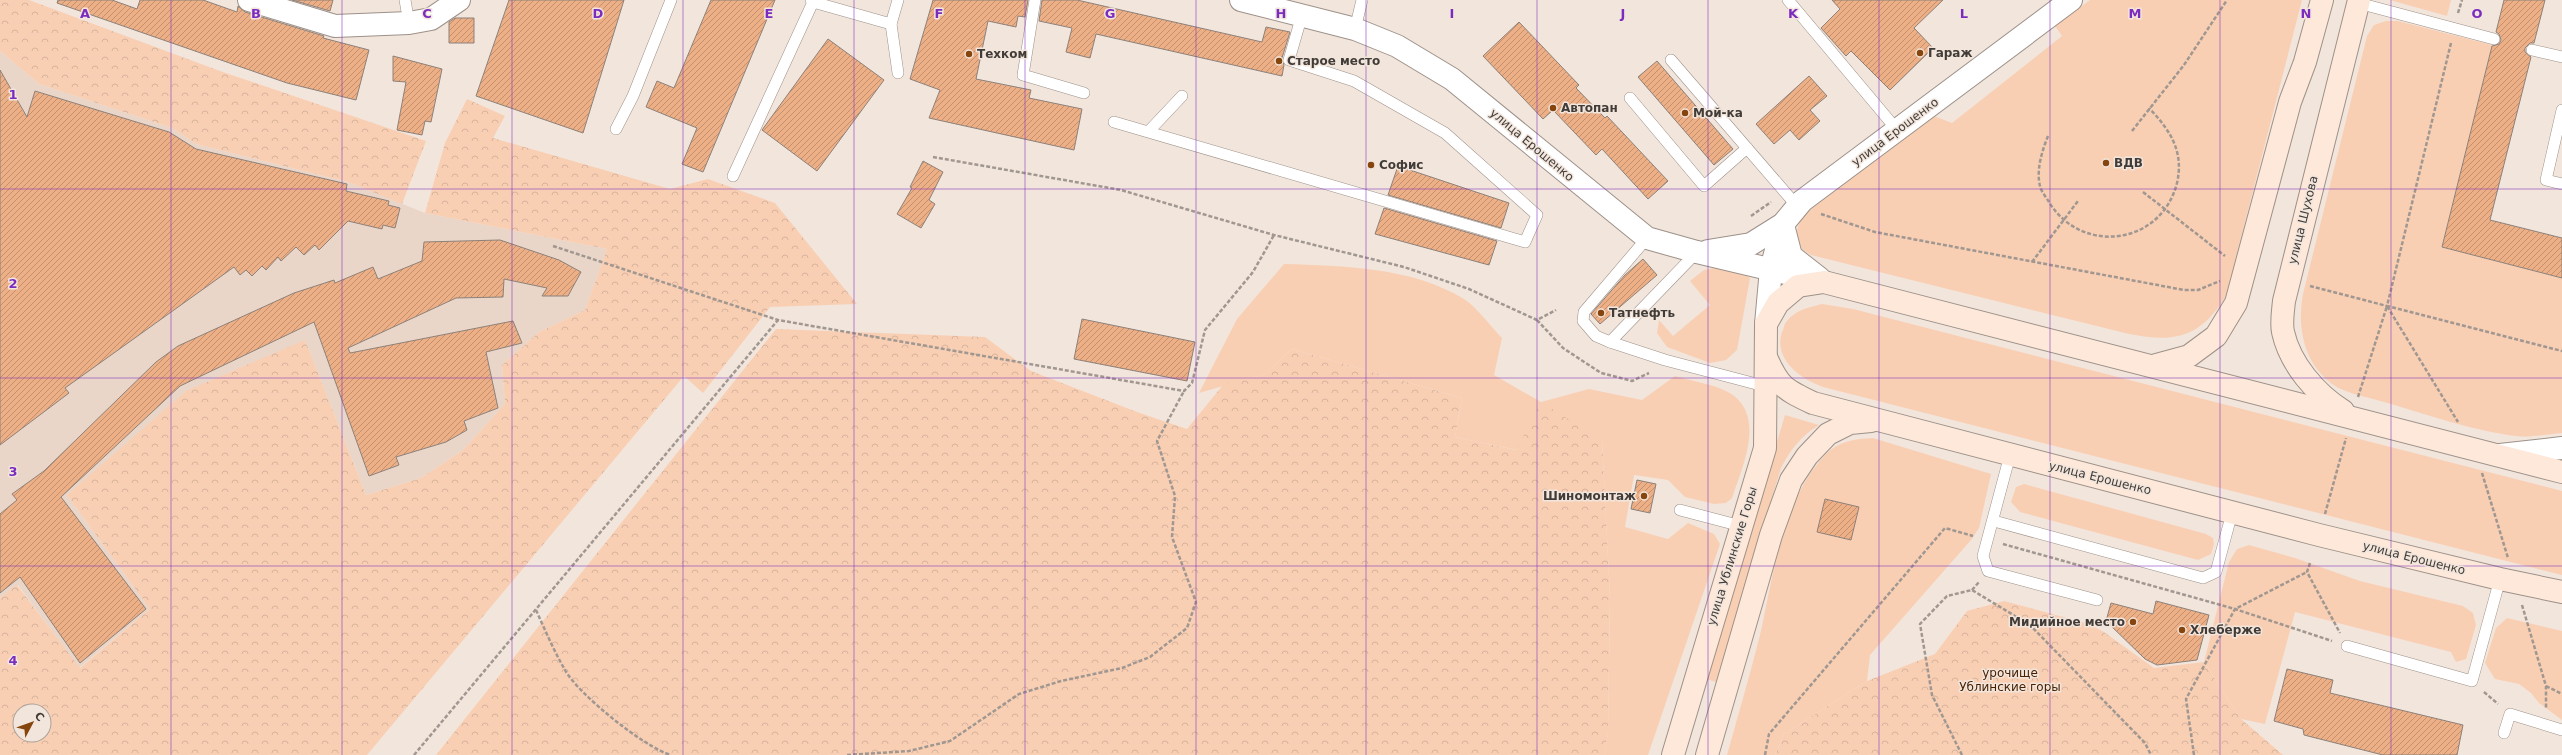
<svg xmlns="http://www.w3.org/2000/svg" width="2562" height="755" font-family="'DejaVu Sans',sans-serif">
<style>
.built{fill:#e9d6c9}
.grass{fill:#f9cfb4}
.forest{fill:url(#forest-crowns);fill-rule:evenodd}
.building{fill:url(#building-hatch);stroke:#8d817a}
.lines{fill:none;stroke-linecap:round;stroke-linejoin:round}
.lane-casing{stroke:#9d9189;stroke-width:12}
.street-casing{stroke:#9d9189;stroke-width:24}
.secondary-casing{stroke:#9d9189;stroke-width:24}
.path{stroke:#a19791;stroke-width:2.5;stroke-dasharray:4 2;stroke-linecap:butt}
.lane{stroke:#fff;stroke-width:11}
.street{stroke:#fff;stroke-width:22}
.secondary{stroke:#fde8d9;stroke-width:22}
.grid{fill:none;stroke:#7b2cbf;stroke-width:1;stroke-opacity:0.55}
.poi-dot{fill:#85450d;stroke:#f2e5dc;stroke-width:1.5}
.labels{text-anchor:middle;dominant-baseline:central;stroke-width:3;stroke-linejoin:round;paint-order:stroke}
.poi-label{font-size:12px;font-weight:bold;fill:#413c38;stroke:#f2e5dc;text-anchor:start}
.street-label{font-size:12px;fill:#413c38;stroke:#f2e5dc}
.park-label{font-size:12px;fill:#451f00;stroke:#f2e5dc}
.grid-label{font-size:13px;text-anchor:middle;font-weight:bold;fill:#7b2cbf;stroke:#f2e5dc;stroke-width:3;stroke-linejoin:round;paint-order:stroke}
</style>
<defs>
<pattern id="forest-crowns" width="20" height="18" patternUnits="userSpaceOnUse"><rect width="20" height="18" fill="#f9cfb4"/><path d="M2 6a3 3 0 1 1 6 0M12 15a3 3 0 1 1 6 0" fill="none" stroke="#d7b39c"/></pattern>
<pattern id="building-hatch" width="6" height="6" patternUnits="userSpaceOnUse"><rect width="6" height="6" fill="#edaf86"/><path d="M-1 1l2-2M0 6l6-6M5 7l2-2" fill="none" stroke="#c2906f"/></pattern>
</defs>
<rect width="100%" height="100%" fill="#f2e5dc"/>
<polygon class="built" points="0,51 39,84 172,128 196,144 348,182 425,213 607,249 585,310 539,332 502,365 505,404 463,450 421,478 366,495 305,340 67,495 150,609 79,668 18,585 0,598"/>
<g class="grass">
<path d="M2090,0H2302L2226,296C2200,338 2175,343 2129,334L1811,255L1802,249L1796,233L1801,218L1820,201L1934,116L1952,123L2062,36L2055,26Z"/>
<polygon points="2390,0 2451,0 2447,16"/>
<path d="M2386,21H2398L2492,45L2442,247L2562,278V433C2548,434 2531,438 2516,436C2473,431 2426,414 2384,402C2368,397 2346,394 2332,384C2303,362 2297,327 2303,294L2367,36L2374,25Z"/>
<path d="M1284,264C1343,266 1412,267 1464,299C1478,308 1490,326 1502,338L1494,375L1541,402L1589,389L1642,400L1675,376C1692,381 1713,384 1728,392C1767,414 1743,465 1732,498L1726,503L1714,504L1685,497L1668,480L1634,475L1625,527L1668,539L1688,523L1714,534L1720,544L1648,755H1604L1608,733L1610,596L1602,440L1517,450L1455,437L1462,398L1292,349L1265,374L1199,393L1237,319Z"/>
<polygon points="1720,267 1737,269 1750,278 1737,350 1726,360 1710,363 1667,347 1657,333 1659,320 1673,336 1710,305 1690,281 1704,270"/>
<path d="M1822,304L1853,309L2562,491V575L1823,387C1801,379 1773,360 1782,332C1784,329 1784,323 1787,321C1795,310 1810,307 1822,304Z"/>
<path d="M1785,415L1819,425C1801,436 1790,450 1781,468L1716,682L1706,679Z"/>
<path d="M1873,438L1991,474L1979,528L1971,540L1870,655L1867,681L1784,734L1775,755H1727C1738,715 1750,675 1760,635C1774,574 1781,501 1826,454C1839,441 1855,439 1873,438Z"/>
<polygon points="2024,484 2206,534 2213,538 2214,544 2211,554 2198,560 2020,512 2011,502 2016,487"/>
<polygon points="2249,545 2295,558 2360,581 2463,606 2473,613 2476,625 2466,659 2456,662 2451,652 2295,612 2265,724 2241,719 2204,662 2229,562 2237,549"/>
<polygon points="2507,618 2562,631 2562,720 2539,703 2531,693 2519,684 2495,679 2485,663 2496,628"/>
</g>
<g class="forest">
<polygon points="0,0 29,0 220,71 426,141 402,204 348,182 196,144 172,128 39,84 0,51"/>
<path d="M467,99L505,116L493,138L670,189L708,179L775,203L857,304L770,307L703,393L684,376L367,755H0V598L17,585L80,668L150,609L67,495L186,391L305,340L366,495L421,478L463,450L505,404L502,365L539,332L585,310L607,249L425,213L445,143ZM20,711H44V735H20Z"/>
<polygon points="776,329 985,337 1031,371 1137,412 1187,429 1223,385 1265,374 1292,349 1462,398 1455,437 1516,450 1541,402 1602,440 1610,596 1608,733 1604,755 436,755"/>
<polygon points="2004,601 2089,624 2104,632 2154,668 2204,662 2241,719 2283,755 1775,755 1784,734 1867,681 1935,654 1967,611"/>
</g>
<g class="building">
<polygon points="58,0 112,0 137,9 140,0 203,0 237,12 238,6 245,12 324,36 323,38 369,50 356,100 287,83 57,3"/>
<polygon points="292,0 333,0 330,11"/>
<polygon points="509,0 624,0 583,133 476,96"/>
<polygon points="711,0 775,0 703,172 682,164 697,128 646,107 657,81 674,88"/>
<polygon points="933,0 1028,0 1025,17 1018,16 1016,27 988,21 976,79 1031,90 1029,98 1082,109 1074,150 929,118 940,90 910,79"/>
<polygon points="1042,0 1077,0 1262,42 1266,27 1290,32 1282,58 1284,65 1282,76 1096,34 1090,58 1066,52 1072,28 1039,21"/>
<polygon points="1832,0 1943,0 1914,28 1933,48 1890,90 1851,51 1846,56 1821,28 1840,9"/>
<polygon points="2504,0 2545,0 2534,43 2530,43 2525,48 2525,52 2531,57 2490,220 2562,238 2562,278 2442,247 2492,46 2499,44 2501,40 2499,34 2496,32"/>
<polygon points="455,18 474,18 474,43 449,43 449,22"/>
<polygon points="1519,22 1579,85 1576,88 1605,118 1607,116 1668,181 1648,199 1602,149 1596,155 1553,110 1543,119 1483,56"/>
<polygon points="828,39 884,80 817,171 762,130"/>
<polygon points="393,56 442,69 431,122 425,121 422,135 397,130 406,82 393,81"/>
<polygon points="1657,61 1733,149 1714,165 1638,77"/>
<polygon points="0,70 27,117 35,91 169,132 196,149 347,184 346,191 389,201 388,205 400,208 395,228 383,225 382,229 348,221 319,250 315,245 304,255 296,247 281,261 278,257 266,270 262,266 252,276 246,270 240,275 234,267 65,388 69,393 0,445"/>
<polygon points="1809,76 1827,96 1810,110 1820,121 1799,140 1790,130 1774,144 1756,124"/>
<polygon points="923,161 943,172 929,200 935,204 921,228 897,214 912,188 910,187"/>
<polygon points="1398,166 1509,203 1501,228 1388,195"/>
<polygon points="1384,208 1497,241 1489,265 1375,234"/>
<polygon points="500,240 559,260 581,272 568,296 542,296 547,288 504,279 503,297 456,298 348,348 350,353 513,321 522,343 486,352 498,408 464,421 467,430 446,442 396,457 399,465 369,476 314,322 180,386 61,497 146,609 80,663 20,577 0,593 0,514 17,500 12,494 44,471 156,362 178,346 294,293 334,280 335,283 373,267 378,279 422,261 424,242"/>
<polygon points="1643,259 1657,275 1600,324 1591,314 1625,275"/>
<polygon points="1082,319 1195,342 1187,381 1074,359"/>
<polygon points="1637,480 1656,484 1650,513 1631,509"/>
<polygon points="1825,499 1859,507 1851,540 1817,532"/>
<polygon points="2156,601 2209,615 2197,660 2157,665 2145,659 2106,621 2111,603 2153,614"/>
<polygon points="2287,669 2333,680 2330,693 2463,725 2457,755 2383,755 2304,735 2303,729 2274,721"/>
</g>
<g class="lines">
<g class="lane-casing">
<g id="lane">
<polyline points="405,0 409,23"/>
<polyline points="898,0 891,24 898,73"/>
<polyline points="1035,0 1023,75 1084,93"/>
<polyline points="1788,0 1898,131"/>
<polyline points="813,2 891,24"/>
<polyline points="2358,3 2494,39"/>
<polyline points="1355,29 1362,0"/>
<polyline points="2532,50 2562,57"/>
<polyline points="1671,60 1797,206"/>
<polyline points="1630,98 1704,186 1747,148"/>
<polyline points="2562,110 2546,180 2562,184"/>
<polyline points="1114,122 1525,242 1537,215 1445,133 1354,81 1289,60 1302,15"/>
<polyline points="616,129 633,96 671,0"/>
<polyline points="1149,131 1182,96"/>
<polyline points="733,176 813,2 811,0"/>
<polyline points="1647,238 1584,312 1583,321 1596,336 1610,342 1665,360 1764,386"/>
<polyline points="1610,342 1697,252"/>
<polyline points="2010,455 1983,556 1988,571 2097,600"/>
<polyline points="1680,510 1741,526"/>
<polyline points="1994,521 2203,578 2216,572 2232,513"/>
<polyline points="2347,646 2472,681 2500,579"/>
<polyline points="2504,733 2510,714 2562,730"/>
</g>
</g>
<g class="street-casing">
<g id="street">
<polyline points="249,0 335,26 409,23 431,19 459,0"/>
<polyline points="1241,0 1355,29 1397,46 1452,79 1647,238 1697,252 1824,282"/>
<polyline points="1783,225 1791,256 1819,278"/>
<polyline points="1708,251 1751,244 1783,224 1802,201 2071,0"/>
<polyline points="1766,324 1771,269 1783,224"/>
<polyline points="2500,455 2562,448"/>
</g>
</g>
<g class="secondary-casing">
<g id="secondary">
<path d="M1766,357C1779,387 1785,390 1813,403L2319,535L2500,579L2562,592"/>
<polyline points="2156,365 2189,356 2216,336 2236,303 2290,102 2305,62 2322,0"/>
<path d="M2343,411C2316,394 2290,364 2283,332C2281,323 2283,311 2284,301L2359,0"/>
<polyline points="1673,755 1765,448 1766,324 1778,303 1798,286 1824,282 2562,472"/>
<polyline points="1707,755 1771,535 1791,480 1807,456 1828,434 1850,423 1871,421"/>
</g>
</g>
<g class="path">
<polyline points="2458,13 2462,0"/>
<polyline points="2451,43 2387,306 2562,351"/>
<polyline points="2132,131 2184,65 2227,0"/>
<path d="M2048,136C2042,151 2036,170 2040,186C2041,191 2046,197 2049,202C2081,255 2161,246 2177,183C2184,152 2171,131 2149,108"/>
<polyline points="933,157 1121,190 1274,235 1404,267 1469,289 1537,320 1556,310"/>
<polyline points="2143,192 2225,256"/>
<polyline points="1821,214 1875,232 2184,290 2198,290 2220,281"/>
<polyline points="1751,216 1771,202"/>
<polyline points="553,246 778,320 1184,391 1192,383 1205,330 1253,272 1274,235"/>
<polyline points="2032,262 2078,201"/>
<polyline points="2310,286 2387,306"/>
<polyline points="1537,320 1563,348 1601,373 1632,381 1649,373"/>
<polyline points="2358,397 2387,306 2458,422"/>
<polyline points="2482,473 2508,558"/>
<polyline points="2325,514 2346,438"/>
<polyline points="2003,544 2235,609 2332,641"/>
<polyline points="2310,563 2307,572 2340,633"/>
<polyline points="1972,590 1979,582"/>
<polyline points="2522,605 2546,686 2546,709"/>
<path d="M536,610C545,630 554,651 565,670C578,694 645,748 671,755"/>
<polyline points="2546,686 2562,694"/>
<polyline points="2484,692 2498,704"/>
<polyline points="414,755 778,320"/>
<polyline points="847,755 909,751 950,741 1019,694 1061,681 1122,668 1150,657 1187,628 1196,602 1172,537 1175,496 1157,441 1184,391"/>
<polyline points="1765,755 1769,734 1945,528 1973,536"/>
<polyline points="1962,755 1932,695 1920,624 1947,596 1972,590 2030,625 2145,743 2151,755"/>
<polyline points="2194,755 2186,699 2235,609 2307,572"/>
</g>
<use href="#lane" class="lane"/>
<use href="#street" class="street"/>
<use href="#secondary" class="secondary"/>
</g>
<path class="grid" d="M171,0V755M342,0V755M512,0V755M683,0V755M854,0V755M1025,0V755M1196,0V755M1366,0V755M1537,0V755M1708,0V755M1879,0V755M2050,0V755M2220,0V755M2391,0V755M0,189H2562M0,378H2562M0,566H2562"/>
<g class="poi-dot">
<circle cx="1920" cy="53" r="4"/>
<circle cx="969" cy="54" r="4"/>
<circle cx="1279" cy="61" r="4"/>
<circle cx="1553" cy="108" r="4"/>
<circle cx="1685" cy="113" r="4"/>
<circle cx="2106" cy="163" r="4"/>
<circle cx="1371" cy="165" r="4"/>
<circle cx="1601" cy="313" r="4"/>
<circle cx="1644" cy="496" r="4"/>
<circle cx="2133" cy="622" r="4"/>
<circle cx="2182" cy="630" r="4"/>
</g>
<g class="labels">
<g class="poi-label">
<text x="1928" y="53">Гараж</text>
<text x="977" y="54">Техком</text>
<text x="1287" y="61">Старое место</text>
<text x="1561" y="108">Автопан</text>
<text x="1693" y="113">Мой-ка</text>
<text x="2114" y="163">ВДВ</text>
<text x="1379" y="165">Софис</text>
<text x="1609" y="313">Татнефть</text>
<text x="1636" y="496" text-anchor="end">Шиномонтаж</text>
<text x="2125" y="622" text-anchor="end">Мидийное место</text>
<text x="2190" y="630">Хлеберже</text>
</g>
<g class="street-label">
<text transform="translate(1895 132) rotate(-37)">улица Ерошенко</text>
<text transform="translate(1532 145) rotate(40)">улица Ерошенко</text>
<text transform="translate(2303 220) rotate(-76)">улица Шухова</text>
<text transform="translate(2100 478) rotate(14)">улица Ерошенко</text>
<text transform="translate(1732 556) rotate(-73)">улица Ублинские Горы</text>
<text transform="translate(2414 558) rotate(14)">улица Ерошенко</text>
</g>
<g class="park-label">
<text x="2010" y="673">урочище<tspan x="2010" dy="14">Ублинские горы</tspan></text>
</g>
</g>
<g class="grid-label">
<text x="85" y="18">A</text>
<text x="256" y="18">B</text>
<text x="427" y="18">C</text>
<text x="598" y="18">D</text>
<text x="769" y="18">E</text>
<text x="939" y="18">F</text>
<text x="1110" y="18">G</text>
<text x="1281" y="18">H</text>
<text x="1452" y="18">I</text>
<text x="1623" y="18">J</text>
<text x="1793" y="18">K</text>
<text x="1964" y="18">L</text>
<text x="2135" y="18">M</text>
<text x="2306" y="18">N</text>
<text x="2477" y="18">O</text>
<text x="13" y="99">1</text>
<text x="13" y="288">2</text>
<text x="13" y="476">3</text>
<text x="13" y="665">4</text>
</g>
<g transform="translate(32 723) rotate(49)"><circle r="19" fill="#f2e5dc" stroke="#aba19a"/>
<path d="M0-3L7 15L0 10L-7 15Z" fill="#85450d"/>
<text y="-6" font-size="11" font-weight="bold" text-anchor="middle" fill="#413c38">С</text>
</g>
</svg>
